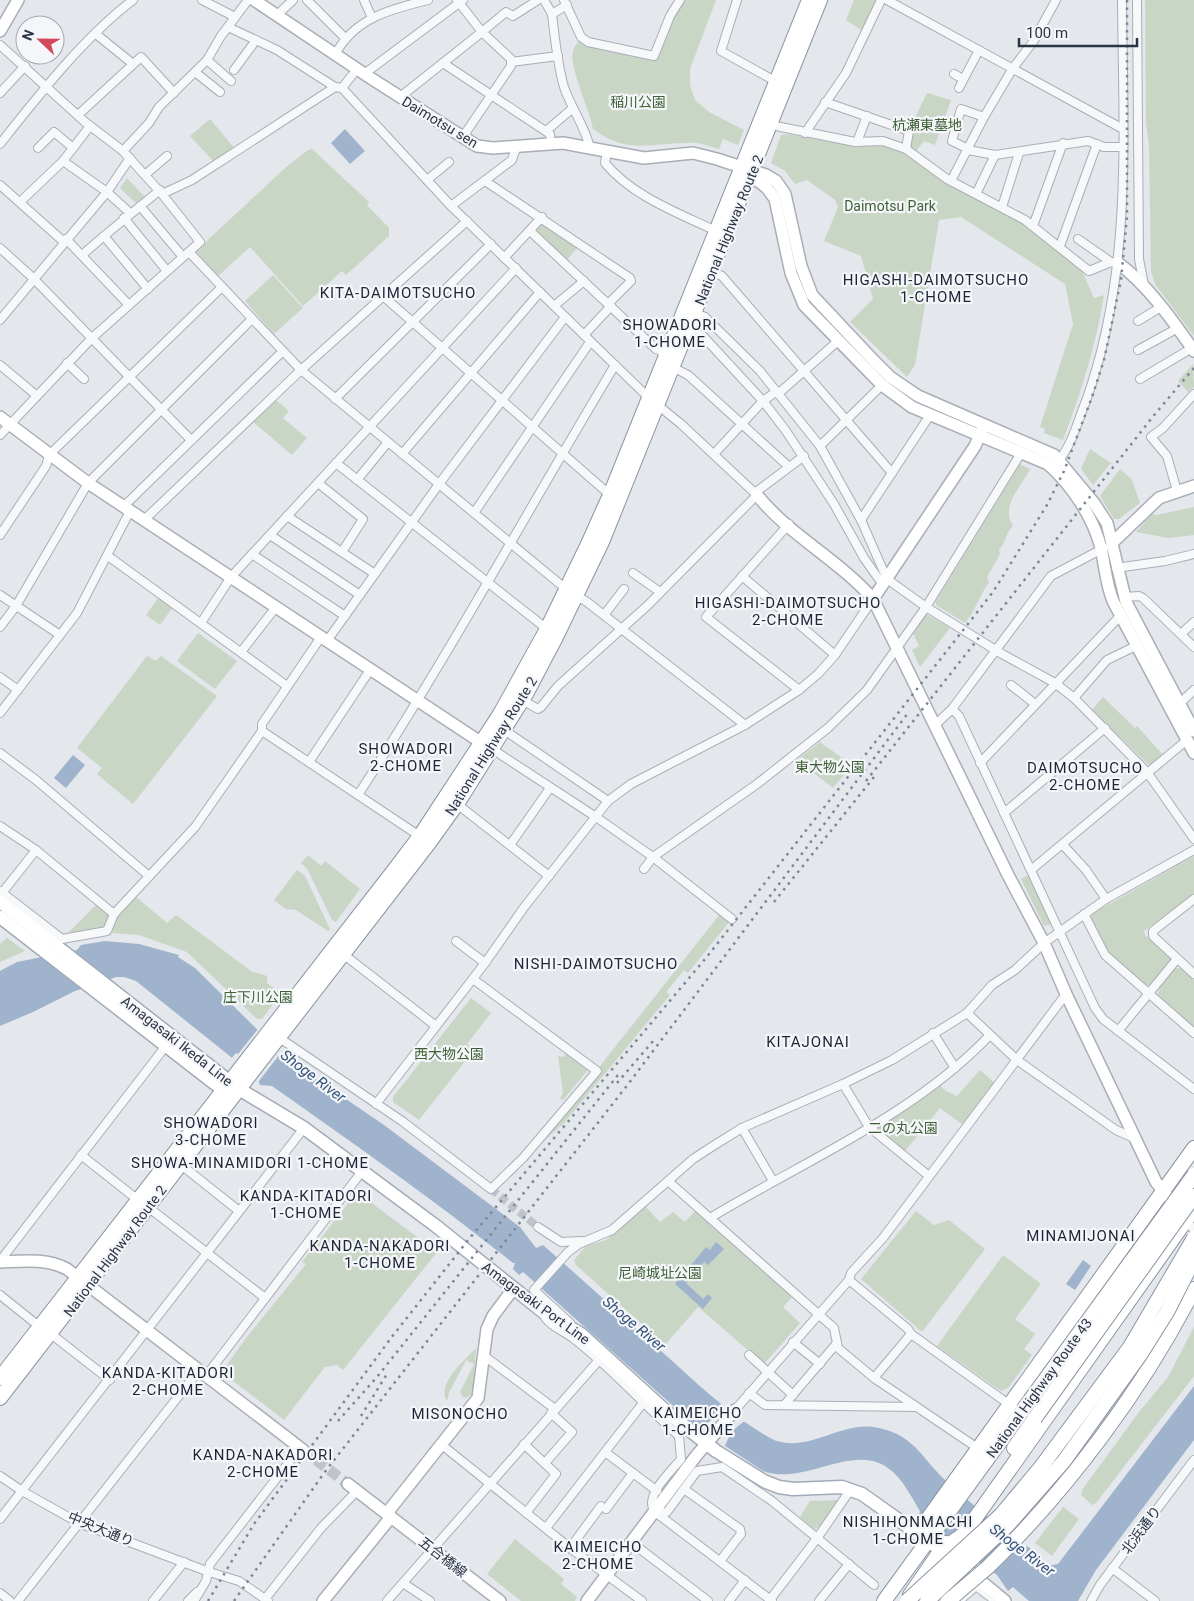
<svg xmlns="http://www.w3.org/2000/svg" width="1194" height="1601" font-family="Roboto,'Noto Sans JP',sans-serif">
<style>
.green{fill:#c9d6c5}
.water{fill:#9fb4cc}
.pier{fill:#e4e7ec}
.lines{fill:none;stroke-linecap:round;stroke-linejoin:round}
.street-tunnel{stroke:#bfc3cb;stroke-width:8;stroke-dasharray:8 4;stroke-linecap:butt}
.secondary-tunnel{stroke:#bfc3cb;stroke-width:11;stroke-dasharray:11 5.5;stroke-linecap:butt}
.street-casing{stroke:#a9aeb7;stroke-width:10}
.secondary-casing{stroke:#a9aeb7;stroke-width:14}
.primary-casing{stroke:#a3abb8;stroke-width:15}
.highway-casing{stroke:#8b94a3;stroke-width:16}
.street{stroke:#f7f8fa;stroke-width:8}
.secondary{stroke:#fff;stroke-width:11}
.primary{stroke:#fff;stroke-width:12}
.highway{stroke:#fff;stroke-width:14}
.rail{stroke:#7d8696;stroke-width:2.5;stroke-dasharray:2.5 5;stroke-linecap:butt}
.highway-bridge-casing{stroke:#8b94a3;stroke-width:16;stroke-linecap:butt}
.highway-bridge{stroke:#fff;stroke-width:14}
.labels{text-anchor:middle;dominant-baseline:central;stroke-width:4.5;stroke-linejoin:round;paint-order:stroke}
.park-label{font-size:14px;fill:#3f6138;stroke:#f4f6f9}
.street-label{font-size:14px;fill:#2b3445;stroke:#f4f6f9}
.neighbourhood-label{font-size:15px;letter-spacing:1px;fill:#1d2536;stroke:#f4f6f9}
.water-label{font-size:15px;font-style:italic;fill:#34527a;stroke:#f4f6f9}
</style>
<rect width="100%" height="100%" fill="#e4e7ec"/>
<g class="green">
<path d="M685,0H716L690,69V85L695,100L709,112L744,130L738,145L723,139L719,149C712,147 704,144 697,143C657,141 629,157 593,129C590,110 568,65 573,51C574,47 577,43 579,40L589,46L657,59L673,19Z"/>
<polygon points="854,0 878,0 863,31 846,20"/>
<polygon points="1145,0 1194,0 1194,336 1155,284 1151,272 1149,145 1146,123"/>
<polygon points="927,93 951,100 935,145 924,141 916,151 908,146 912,124"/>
<polygon points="210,119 235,149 214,162 190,136"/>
<path d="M787,134L849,145L883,144L903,151L948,184L1021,222L1079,264L1094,298L1104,295C1096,345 1081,393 1063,440L1044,433L1045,429L1040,427L1073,324L1065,284L961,217L939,220L915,365L907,377L850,322L873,299L861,256L824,241L838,207L835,200L807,180L795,184L785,171L771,163L781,135Z"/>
<polygon points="312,149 369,202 367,205 389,228 389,236 346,275 342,271 303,306 250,247 217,277 196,251 285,168 308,150"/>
<polygon points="127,178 145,197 137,204 120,188"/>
<polygon points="542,221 579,246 566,261 533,231"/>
<polygon points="273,275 303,308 274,334 245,301"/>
<polygon points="1193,364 1194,387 1188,392 1178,381"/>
<polygon points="275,399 289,411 283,418 307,438 292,455 252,421"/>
<polygon points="1090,449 1111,463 1093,485 1081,469"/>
<path d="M1020,464L1030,469C1021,488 1000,505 1013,526C1006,532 1006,542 999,550L1000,554L987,577L989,582C979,596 976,610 965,623L936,605V601Z"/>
<polygon points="1120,469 1132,480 1140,503 1119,519 1114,519 1100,496"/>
<polygon points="1194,507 1194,535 1168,538 1136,532 1152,514 1157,515"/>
<polygon points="159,597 173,607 160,625 146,615"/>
<polygon points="926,614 950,628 920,667 912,650 919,646 913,633"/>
<polygon points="198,633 237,661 215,689 177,661"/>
<polygon points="147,656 156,661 161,656 217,696 133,804 97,774 102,768 77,748"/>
<polygon points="1103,697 1135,728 1137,726 1163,755 1153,764 1148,764 1092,710"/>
<polygon points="820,742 852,765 833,788 797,760"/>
<polygon points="308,855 321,866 325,861 360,889 336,922 332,920 308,870 301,863"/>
<polygon points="1194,856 1194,894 1144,931 1145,935 1170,958 1170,962 1151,985 1146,985 1108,953 1091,917 1092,914"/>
<polygon points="297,870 305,876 330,929 328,931 296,910 286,909 274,900"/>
<polygon points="1029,875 1051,922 1051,924 1044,926 1021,879"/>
<polygon points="135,896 167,923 176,915 251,971 267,976 267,983 281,993 262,1019 257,1019 187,952 139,935 112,933 116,917"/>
<polygon points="95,906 101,906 111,914 106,926 72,936 69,932"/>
<polygon points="720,914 730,921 688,973 684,970 666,992 670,995 564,1123 546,1139 544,1137"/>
<polygon points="7,938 25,951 0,962 0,944"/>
<polygon points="1176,968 1181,968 1194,980 1194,1029 1157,996 1160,987"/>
<polygon points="471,998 491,1013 467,1044 474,1050 419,1120 393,1102 393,1097"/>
<polygon points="567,1052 587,1066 587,1071 563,1100 560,1098 563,1093 558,1056 564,1057"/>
<polygon points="980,1070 995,1083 963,1125 940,1108 905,1151 876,1127 877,1124 920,1100 939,1084 946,1091 957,1096"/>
<polygon points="357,1192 437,1252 343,1370 337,1365 325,1367 284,1420 224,1374 224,1369 246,1338 306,1264 302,1262"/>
<polygon points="645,1206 660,1222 673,1212 685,1222 695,1211 792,1297 783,1307 800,1323 764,1364 698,1307 665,1345 576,1265 574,1260 586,1246 606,1240"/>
<polygon points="916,1211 934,1225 949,1220 985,1249 922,1332 861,1279"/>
<polygon points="1003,1255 1041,1284 1015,1319 1035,1334 1024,1349 1032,1355 1008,1388 1001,1391 937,1346"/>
<polygon points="1194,1327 1194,1376 1096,1503 1092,1505 1081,1495 1082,1490 1139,1412 1168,1377"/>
<path d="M476,1348L473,1393L466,1398L462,1396L460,1392L474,1364L466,1360L449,1393L447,1401C436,1384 465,1360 476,1348Z"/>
<polygon points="839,1500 820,1527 814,1529 800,1517 810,1501"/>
<polygon points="1063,1507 1079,1519 1052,1556 1035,1543"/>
<polygon points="515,1539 564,1579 561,1584 577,1597 575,1601 521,1601 487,1574"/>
</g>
<g class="water">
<polygon points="345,129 365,151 350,164 331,143"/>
<polygon points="73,755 85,765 66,788 54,778"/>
<path d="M105,941L139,944L179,955L178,957L195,968L287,1059L384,1125L520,1227L536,1248L543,1245C583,1280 622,1316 661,1351C696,1382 729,1415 770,1438C803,1456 839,1422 873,1427C913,1433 919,1455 944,1479C970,1503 998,1525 1025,1548L1027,1546L1032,1550L1030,1553L1047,1566L1058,1564L1194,1386V1440L1096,1570L1078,1601H1029L1013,1587L1008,1591L997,1575L918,1518L920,1511C912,1498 904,1482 893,1472C857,1438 806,1487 763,1471L698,1428L523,1272L519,1275L513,1269L515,1263H513C434,1200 356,1145 272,1086L260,1085L231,1057L136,981L124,977H116L75,991L33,1012L0,1026V971L17,962L77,950L81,945Z"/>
<polygon points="716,1242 724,1249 708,1265 704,1262 686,1283 703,1299 708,1294 712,1298 703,1309 675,1284 706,1247 710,1250"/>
<polygon points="1083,1260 1091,1266 1075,1290 1066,1284"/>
</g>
<g class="pier">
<polygon points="258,1029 283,1050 259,1081 260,1087 230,1060 236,1053 238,1054"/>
<polygon points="722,1402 747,1419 731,1432 724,1448 698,1430 714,1418"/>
</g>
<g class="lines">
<polyline class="street-tunnel" points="491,1189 538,1227"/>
<polyline class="secondary-tunnel" points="303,1450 348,1484"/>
<g class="street-casing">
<g id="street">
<polyline points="202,0 235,17"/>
<polyline points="307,0 345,38"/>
<polyline points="364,0 372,18"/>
<polyline points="457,0 482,32 506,12 513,16 538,0"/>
<polyline points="544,0 552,14"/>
<polyline points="564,0 581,37 588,42 654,56 670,16 680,0"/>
<polyline points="737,0 721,51 775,81"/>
<polyline points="887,0 1123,129"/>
<polyline points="1137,0 1139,259 1144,285"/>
<path d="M567,5L552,14C555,38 557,63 564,87C571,108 585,126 590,148"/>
<polyline points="277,15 293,0"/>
<polyline points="228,27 277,50 335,87"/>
<polyline points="96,34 133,64"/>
<polyline points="0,45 85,122 123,151 162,194 192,180 335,87 342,88 357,69"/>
<path d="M335,55C354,18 391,9 428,0"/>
<polyline points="207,60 231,81"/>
<polyline points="511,62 558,56"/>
<polyline points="443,63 550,134 551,143"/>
<polyline points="234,70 256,40"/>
<polyline points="195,72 220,92"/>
<polyline points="364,74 463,0"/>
<polyline points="954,74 963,79"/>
<polyline points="342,88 451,206 649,398 681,424 757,495 647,606 558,686 541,707 538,709 522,700"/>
<polyline points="959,88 979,50"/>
<polyline points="0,93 25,66"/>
<polyline points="400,97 482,32 511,59 511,66 462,138"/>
<polyline points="825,102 909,131 906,149"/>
<polyline points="78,115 141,57 174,93"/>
<polyline points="771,125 855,142 883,141 906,149 947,179 1025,220 1089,271 1111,262 1118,263"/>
<polyline points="546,131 573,108"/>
<polyline points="805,133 846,73 881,0"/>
<polyline points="857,142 867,116"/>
<path d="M0,144C38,96 84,37 133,0"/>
<polyline points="38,148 54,132 72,147"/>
<polyline points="968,149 952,141 961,109 984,117"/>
<polyline points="968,150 995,155 1088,141 1104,147 1123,147"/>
<polyline points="123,151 149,123 159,107 207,60 221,36 248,0"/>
<path d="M607,152L605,163C632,196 678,213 716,231"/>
<polyline points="63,161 107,192 130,213"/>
<polyline points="146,174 167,156"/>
<polyline points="427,180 449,162"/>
<polyline points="485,181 630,278 631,281 608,304"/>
<polyline points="951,181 984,117 1013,68 1033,42 1056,0"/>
<polyline points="0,185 64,242"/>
<polyline points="976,194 995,155"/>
<polyline points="20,202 63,161 90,126"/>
<polyline points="140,206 183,257"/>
<polyline points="451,206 512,160 516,148"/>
<polyline points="1002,207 1019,153"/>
<polyline points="124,218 167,271"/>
<polyline points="1033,226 1063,143"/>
<polyline points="530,231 656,349 665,353"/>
<polyline points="104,236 160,190"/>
<polyline points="66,239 129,305"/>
<polyline points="1078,239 1111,262"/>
<polyline points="1060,246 1097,144"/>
<polyline points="0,248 33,278 191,440"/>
<polyline points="189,252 301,370 566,589 587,602 745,725"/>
<polyline points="82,255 104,236 148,289"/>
<polyline points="504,258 542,217"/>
<polyline points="712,272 722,276 892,473"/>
<polyline points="383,296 610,495"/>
<polyline points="554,306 584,281"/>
<polyline points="695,313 705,317 760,371 820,446 861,520 887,579 926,607 1002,654 1055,683 1074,698 1147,772 1194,839"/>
<polyline points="0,320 107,192 130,158"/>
<polyline points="1138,321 1161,307"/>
<polyline points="688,329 702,335 763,401 786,431 834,504 864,558 883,585"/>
<polyline points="584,335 611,306"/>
<polyline points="1138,350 1178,328"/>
<polyline points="67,363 84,379"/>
<polyline points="0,365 36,395"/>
<polyline points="672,367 688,375 788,466"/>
<polyline points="1140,379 1192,348"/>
<polyline points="779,393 838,341"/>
<polyline points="335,399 491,244"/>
<polyline points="0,435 92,338 200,242 162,194"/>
<polyline points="820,446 882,385"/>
<polyline points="402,454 540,292"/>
<polyline points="714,454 763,401 777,391"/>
<path d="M1060,459C1073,442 1078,420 1086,401C1133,270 1123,136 1122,0"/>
<polyline points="336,463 547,629"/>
<polyline points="357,480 388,442"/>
<polyline points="318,483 363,519 342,552"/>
<polyline points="1177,491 1167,456 1151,437 1163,428 1194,394"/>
<polyline points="756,492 804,456"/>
<polyline points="123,507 283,351"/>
<polyline points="474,513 590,342"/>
<polyline points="287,516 375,574"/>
<polyline points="144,520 301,370 467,221"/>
<polyline points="861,520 930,415"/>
<polyline points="789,524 706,617 799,690"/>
<polyline points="0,535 46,466 49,455 222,287"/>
<polyline points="270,535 360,595"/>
<polyline points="252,554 345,616"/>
<polyline points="108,556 287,686"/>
<polyline points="1116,568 1165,561 1194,554"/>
<polyline points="633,573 660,592"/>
<polyline points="742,576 835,655"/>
<polyline points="0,595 60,635"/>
<polyline points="1124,597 1139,596 1143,598 1194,647"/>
<polyline points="604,615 624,589"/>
<polyline points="201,623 231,577 516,268"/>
<polyline points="0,627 16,606 88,483 252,319"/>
<polyline points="1181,634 1194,622"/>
<polyline points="327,641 439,484 565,317"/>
<polyline points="241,652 276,607"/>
<polyline points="0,677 18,690"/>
<polyline points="1011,685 1035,704"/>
<polyline points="1074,698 1107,660 1138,645"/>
<polyline points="1177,706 1194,690"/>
<polyline points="952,709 959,716 1095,1008 1103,1019 1194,1089"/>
<polyline points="0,713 77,613 130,511"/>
<polyline points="936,724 952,709 1051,576 1104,548"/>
<polyline points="262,731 421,837"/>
<polyline points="510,734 608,801"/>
<polyline points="492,749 596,817 653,857 757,784 828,728 867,690 926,607 1021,453"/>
<polyline points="0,753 36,780 149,876"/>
<polyline points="309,762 370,670"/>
<polyline points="980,763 1121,615"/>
<path d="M358,795C449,655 529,508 615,365"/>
<polyline points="457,804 549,876"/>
<polyline points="1004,813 1105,728"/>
<polyline points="0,826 36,850 114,914"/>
<polyline points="510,845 550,788"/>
<polyline points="1063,845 1086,870 1106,899"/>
<polyline points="644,869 653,857 732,919"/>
<polyline points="1031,870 1187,740"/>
<polyline points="0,891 62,939 107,931 114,914 195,827 262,731 262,724 321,637"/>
<polyline points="2,893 36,850"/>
<polyline points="1194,899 1153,931 1153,936 1194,974"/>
<polyline points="1084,914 1105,955 1194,1033"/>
<polyline points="456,941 485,963"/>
<polyline points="343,954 436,1026"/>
<polyline points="967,1013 1017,1060 1116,1130 1136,1139"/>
<polyline points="1118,1031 1177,959"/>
<polyline points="933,1033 955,1068"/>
<polyline points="278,1037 402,1121 491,1189 523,1158 597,1071 473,979"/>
<polyline points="843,1084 869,1127 929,1176"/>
<polyline points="376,1104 485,963 525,906 608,801 631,784 745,725 799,690 818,674 835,655 873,599"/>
<polyline points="742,1128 773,1181"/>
<polyline points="81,1155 138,1200"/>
<polyline points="180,1164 239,1211"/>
<polyline points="668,1181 834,1328 838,1348 874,1378 973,1445"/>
<polyline points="148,1207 265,1298"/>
<path d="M710,1218C804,1161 913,1116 990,1035"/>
<polyline points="1186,1220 1194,1230"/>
<polyline points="538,1227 561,1242 582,1241"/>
<polyline points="0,1261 165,1047"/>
<polyline points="849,1280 908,1329 911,1334 1010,1405"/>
<polyline points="0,1295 40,1327"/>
<path d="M543,1314C549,1326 562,1330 573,1338C611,1367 643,1404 679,1436L681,1459C671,1472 643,1496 655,1512L772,1601"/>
<polyline points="570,1323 534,1290 568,1252 579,1244 612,1230 693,1159 713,1146 742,1128 843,1084 892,1060 967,1013 992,985 1015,970 1044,943 1106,899 1194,850"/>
<polyline points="51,1334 110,1380"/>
<polyline points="793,1342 820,1364"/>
<polyline points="483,1355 555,1409"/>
<polyline points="749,1355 793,1395"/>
<polyline points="206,1376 363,1170"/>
<polyline points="874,1378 911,1334"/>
<polyline points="749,1393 765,1405 915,1407"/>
<polyline points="785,1404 837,1343"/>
<polyline points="735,1410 849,1280 851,1273 883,1238 1066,994"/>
<polyline points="524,1444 556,1474 526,1513"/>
<polyline points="442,1445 570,1548 642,1601"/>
<polyline points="605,1452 657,1491"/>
<polyline points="545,1463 572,1432 551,1413"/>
<polyline points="0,1476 22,1491 79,1523 209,1572 239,1581 268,1601"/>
<polyline points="684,1489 740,1529 741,1534 720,1561"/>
<polyline points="606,1509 633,1473"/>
<polyline points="657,1514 667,1512 697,1471 722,1467 772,1501 874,1585"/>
<polyline points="0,1519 304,1128"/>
<polyline points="546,1528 643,1403"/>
<polyline points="631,1542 708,1601"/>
<polyline points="570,1548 601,1506"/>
<polyline points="1112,1568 1155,1601"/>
<polyline points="403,1583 430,1601"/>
<polyline points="0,1593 10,1601"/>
<polyline points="265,1599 321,1528 357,1491"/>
<polyline points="18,1601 199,1370"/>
<polyline points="153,1601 184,1562"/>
<polyline points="188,1601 197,1592"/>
<polyline points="194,1601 206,1581 210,1564 300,1448"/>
<polyline points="387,1601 599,1360"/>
<polyline points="729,1601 745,1580"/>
<polyline points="769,1601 818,1537 851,1489"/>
<polyline points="819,1601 849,1564"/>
<polyline points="959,1601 976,1586 993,1599 1002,1599"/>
<polyline points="1091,1601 1100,1585 1194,1460"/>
</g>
</g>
<g class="secondary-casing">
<g id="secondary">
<polyline points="254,0 369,77 477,146 493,148 563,143 644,158 693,153 717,159 766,175 776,181 785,194 801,266 812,295 874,361 890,377 918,396 1054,455 1094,503 1107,523 1126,602 1194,731"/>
<polyline points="0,31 18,0"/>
<path d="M747,172L767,188L775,199L791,273L804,305L882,385L912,407L1048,464C1072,485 1093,517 1101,548C1105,566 1106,584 1113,601L1194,753"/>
<path d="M1118,263C1148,285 1173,321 1194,351"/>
<polyline points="0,417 88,483 488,747"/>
<path d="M757,495C789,535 839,560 873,599L1008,875L1044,943L1066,994L1156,1182L1168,1197"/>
<polyline points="1112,543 1159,498 1194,486"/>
<polyline points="873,599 975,446 982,430"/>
<path d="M0,1262C23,1261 46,1258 67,1269L303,1450"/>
<polyline points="348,1484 500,1601"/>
<polyline points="387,1513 478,1398 487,1329 493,1316 513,1289"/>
<polyline points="958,1562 1005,1601"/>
<polyline points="323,1601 391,1517"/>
<polyline points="587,1601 696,1456 735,1410"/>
</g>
</g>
<g class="primary-casing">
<g id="primary">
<polyline points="0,902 239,1089 304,1128 436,1226 542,1311 581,1334 668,1413 716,1451 764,1481 779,1487 793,1489 842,1487 862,1494 941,1550"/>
<polyline points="0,917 214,1083 224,1090 234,1089"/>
</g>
</g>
<g class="highway-casing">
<g id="highway">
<polyline points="0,1378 395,869 420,836 500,714 547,629 588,544 610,495 809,0"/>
<polyline points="0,1398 429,843 457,804 526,694 555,639 602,542 820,0"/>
<polyline points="1014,1448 1035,1418"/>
<polyline points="928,1540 924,1528 929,1517 1194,1148"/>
<polyline points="941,1550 964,1534 1194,1209"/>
<path d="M988,1567C1068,1489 1143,1389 1194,1289"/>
<polyline points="910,1595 946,1543"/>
<polyline points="884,1601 1023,1410"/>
</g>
</g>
<use href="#street" class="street"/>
<use href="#secondary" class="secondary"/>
<use href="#primary" class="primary"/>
<use href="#highway" class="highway"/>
<g class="rail">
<polyline points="866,781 1155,414 1194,368"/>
<polyline points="774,902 874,777"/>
<polyline points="617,1083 654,1040"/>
<polyline points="361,1416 387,1374"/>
<polyline points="338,1421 377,1377 618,1075"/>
<polyline points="208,1601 254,1524 391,1338 469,1239 706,958 993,592 1047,505 1064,471 1092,397 1104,360 1121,280 1127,216 1127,0"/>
<polyline points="234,1601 324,1473 629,1083 908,713"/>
</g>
<g class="highway-bridge-casing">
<g id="highway-bridge">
<polyline points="1023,1410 1194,1175"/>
<polyline points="1035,1418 1194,1196"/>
<polyline points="907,1601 1001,1515 1041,1467 1130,1347 1194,1238"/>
<polyline points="927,1601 1007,1526 1064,1461 1140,1355 1167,1312 1194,1259"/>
<polyline points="948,1601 988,1567"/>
</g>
</g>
<use href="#highway-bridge" class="highway-bridge"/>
</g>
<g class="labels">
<g class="park-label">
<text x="638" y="102">稲川公園</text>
<text x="927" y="125">杭瀬東墓地</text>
<text x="890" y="206">Daimotsu Park</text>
<text x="830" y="767">東大物公園</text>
<text x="258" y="997">庄下川公園</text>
<text x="449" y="1054">西大物公園</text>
<text x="903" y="1128">二の丸公園</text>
<text x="660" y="1273">尼崎城址公園</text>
</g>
<g class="street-label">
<text transform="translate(440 122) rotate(31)">Daimotsu sen</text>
<text transform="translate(729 230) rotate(-68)">National Highway Route 2</text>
<text transform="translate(491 746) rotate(-58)">National Highway Route 2</text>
<text transform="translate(177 1041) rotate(38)">Amagasaki Ikeda Line</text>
<text transform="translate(115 1251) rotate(-53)">National Highway Route 2</text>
<text transform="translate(536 1303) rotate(36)">Amagasaki Port Line</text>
<text transform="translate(1039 1388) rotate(-54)">National Highway Route 43</text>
<text transform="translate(101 1529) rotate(22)">中央大通り</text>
<text transform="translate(1141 1530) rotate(-53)">北浜通り</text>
<text transform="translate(443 1557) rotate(38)">五合橋線</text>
</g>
<g class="neighbourhood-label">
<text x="936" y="280">HIGASHI-DAIMOTSUCHO<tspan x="936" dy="17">1-CHOME</tspan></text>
<text x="398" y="293">KITA-DAIMOTSUCHO</text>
<text x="670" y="325">SHOWADORI<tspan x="670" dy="17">1-CHOME</tspan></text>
<text x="788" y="603">HIGASHI-DAIMOTSUCHO<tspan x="788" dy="17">2-CHOME</tspan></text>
<text x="406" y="749">SHOWADORI<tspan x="406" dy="17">2-CHOME</tspan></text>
<text x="1085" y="768">DAIMOTSUCHO<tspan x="1085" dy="17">2-CHOME</tspan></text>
<text x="596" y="964">NISHI-DAIMOTSUCHO</text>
<text x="808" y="1042">KITAJONAI</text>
<text x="211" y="1123">SHOWADORI<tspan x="211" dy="17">3-CHOME</tspan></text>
<text x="250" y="1163">SHOWA-MINAMIDORI 1-CHOME</text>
<text x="306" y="1196">KANDA-KITADORI<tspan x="306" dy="17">1-CHOME</tspan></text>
<text x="1081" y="1236">MINAMIJONAI</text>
<text x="380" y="1246">KANDA-NAKADORI<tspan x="380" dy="17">1-CHOME</tspan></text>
<text x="168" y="1373">KANDA-KITADORI<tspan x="168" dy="17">2-CHOME</tspan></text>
<text x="698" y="1413">KAIMEICHO<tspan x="698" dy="17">1-CHOME</tspan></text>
<text x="460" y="1414">MISONOCHO</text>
<text x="263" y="1455">KANDA-NAKADORI<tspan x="263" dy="17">2-CHOME</tspan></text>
<text x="908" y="1522">NISHIHONMACHI<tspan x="908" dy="17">1-CHOME</tspan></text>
<text x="598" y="1547">KAIMEICHO<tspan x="598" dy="17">2-CHOME</tspan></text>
</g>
<g class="water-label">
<text transform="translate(313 1076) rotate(37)">Shoge River</text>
<text transform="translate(634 1324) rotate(40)">Shoge River</text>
<text transform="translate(1022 1550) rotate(37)">Shoge River</text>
</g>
</g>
<g transform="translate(40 40) rotate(292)"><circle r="24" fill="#f4f6f9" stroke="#a4a8b1"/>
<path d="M0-4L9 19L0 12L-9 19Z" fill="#d1495b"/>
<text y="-8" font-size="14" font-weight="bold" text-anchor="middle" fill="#2b3445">N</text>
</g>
<path d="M1019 38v8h118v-8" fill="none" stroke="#2b3445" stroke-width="2.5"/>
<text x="1026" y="38" font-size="15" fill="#2b3445" stroke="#f4f6f9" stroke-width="4" paint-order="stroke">100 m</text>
</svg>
